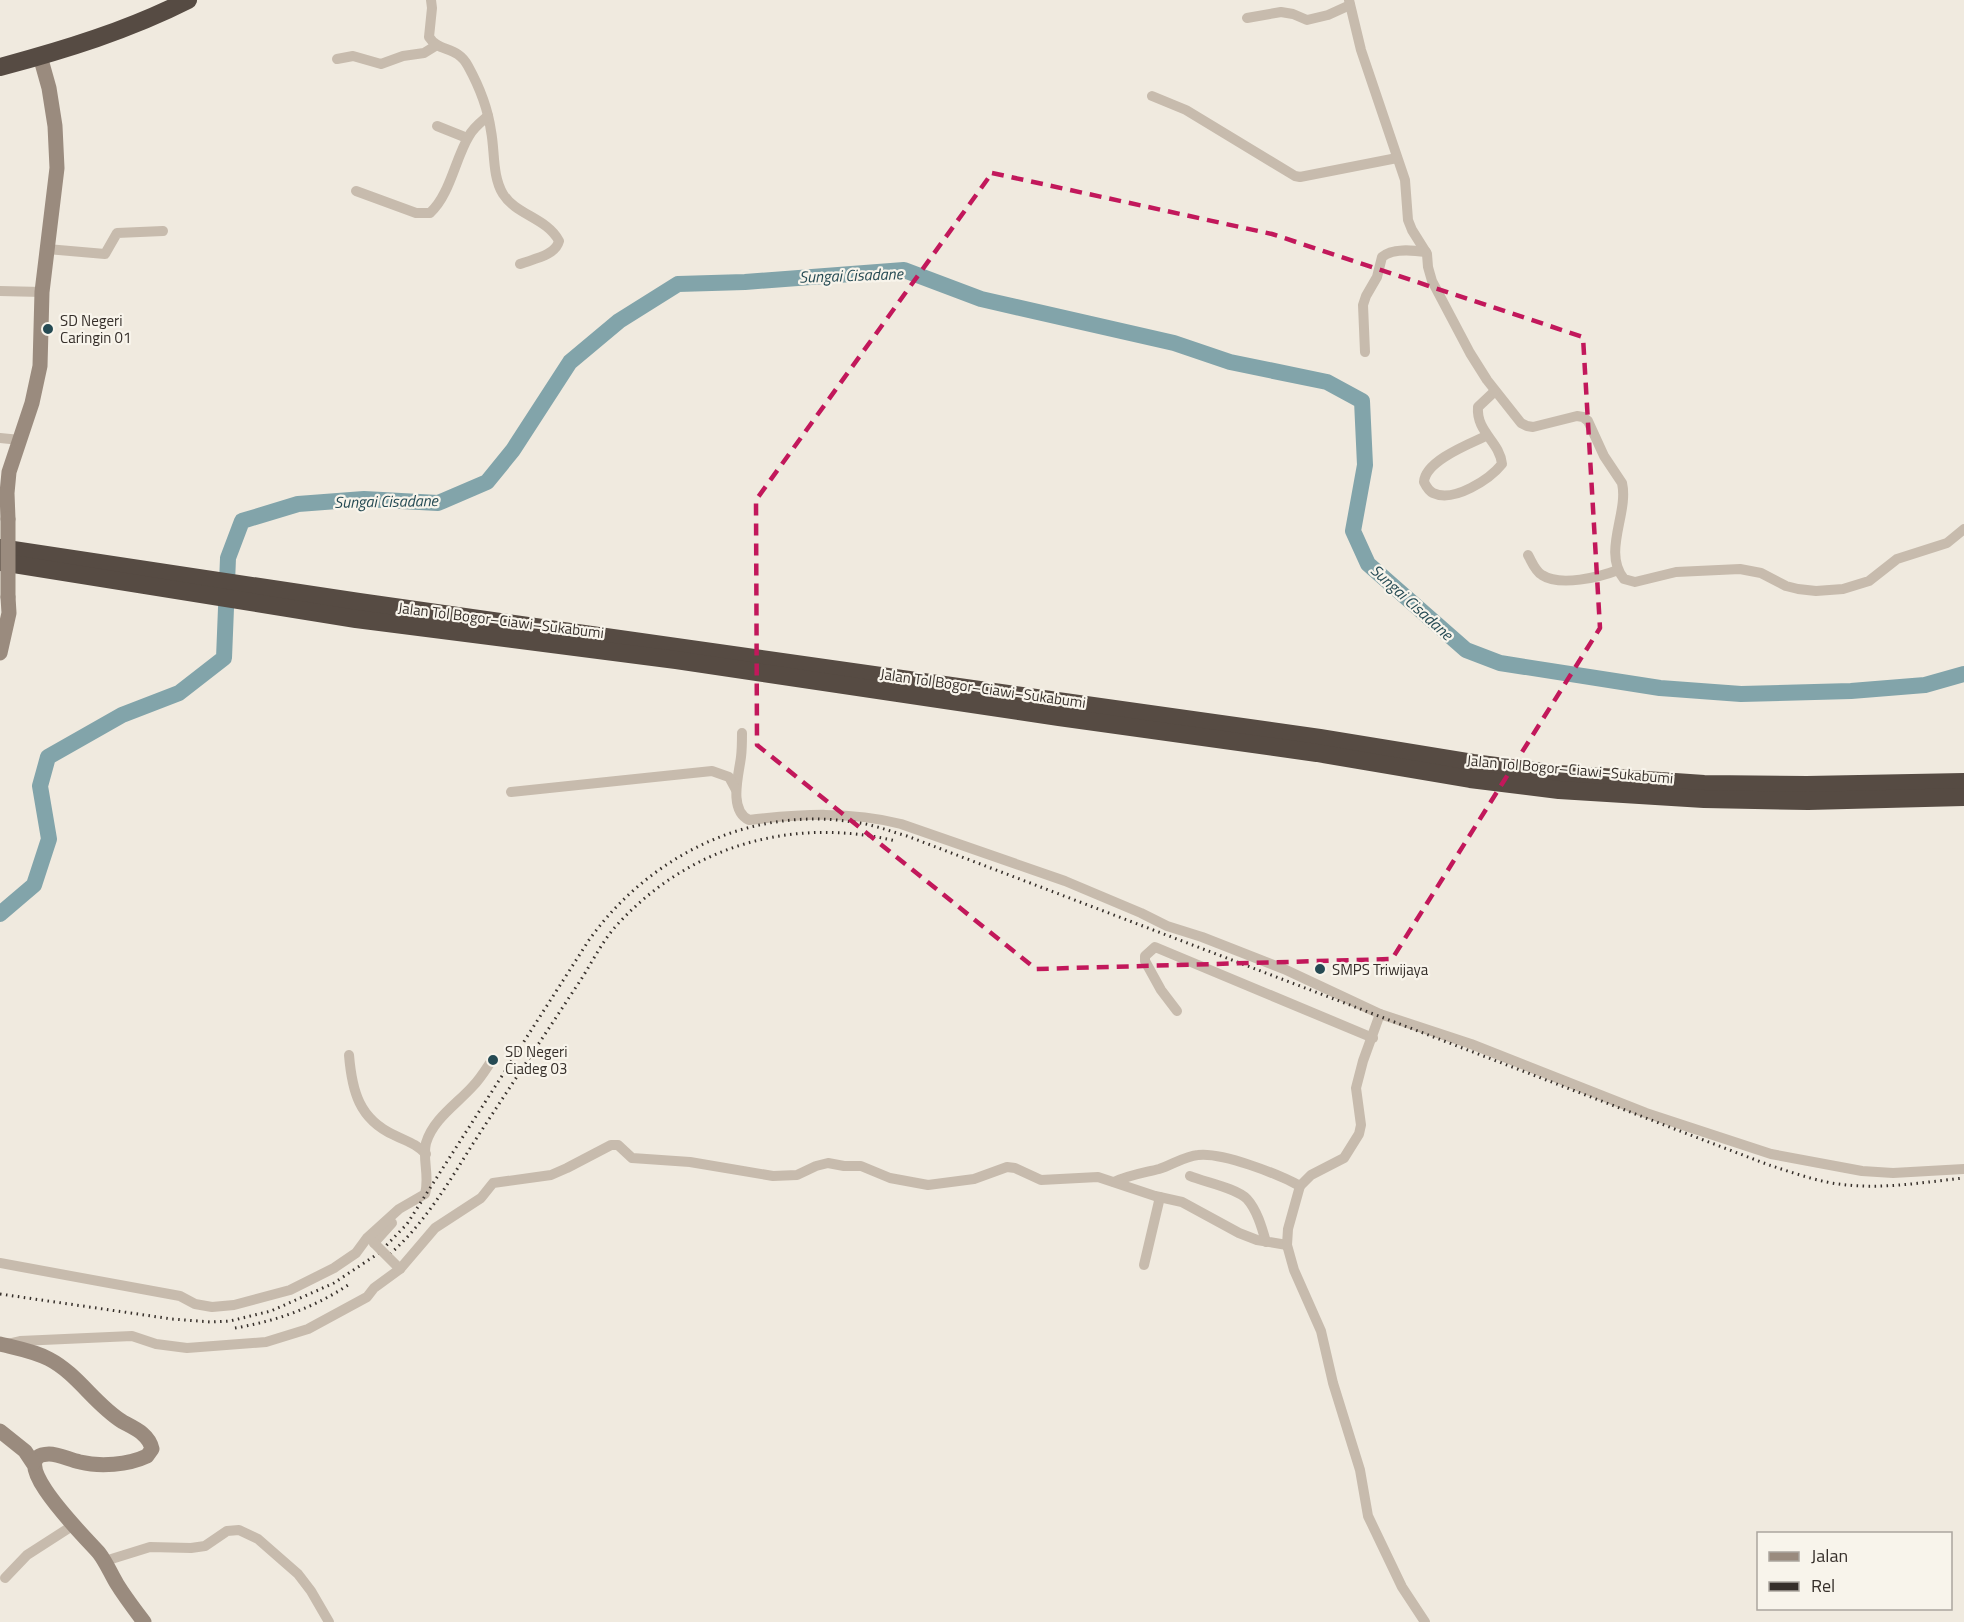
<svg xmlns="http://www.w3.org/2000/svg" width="1964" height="1622" font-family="'Titillium Web',sans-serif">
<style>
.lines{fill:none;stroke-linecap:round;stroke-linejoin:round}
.river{stroke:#82a4aa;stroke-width:16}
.street{stroke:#c7bbad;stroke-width:10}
.secondary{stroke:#9a8b7e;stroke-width:15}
.highway{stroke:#564b43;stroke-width:18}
.rail{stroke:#362f2a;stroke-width:3;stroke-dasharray:1.5 4.5;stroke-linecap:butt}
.street-bridge{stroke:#c7bbad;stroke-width:10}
.secondary-bridge{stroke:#9a8b7e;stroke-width:15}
.marked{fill:none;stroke:#c2185b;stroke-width:4.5;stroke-dasharray:12 8;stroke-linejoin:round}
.poi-dot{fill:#254a53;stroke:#f8f4eb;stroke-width:2}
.labels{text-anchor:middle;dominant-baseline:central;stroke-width:4.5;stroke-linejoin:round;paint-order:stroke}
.poi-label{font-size:15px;fill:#362f2a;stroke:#f8f4eb;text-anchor:start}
.street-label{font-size:15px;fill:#362f2a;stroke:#f8f4eb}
.water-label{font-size:16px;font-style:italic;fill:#254a53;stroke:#f8f4eb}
</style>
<rect width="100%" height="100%" fill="#f0eadf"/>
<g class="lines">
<polyline class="river" points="0,914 34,885 49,839 40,786 48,757 122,715 179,693 224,658 228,558 242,521 298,504 364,499 438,503 487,482 513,450 570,362 619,321 678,284 745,282 904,270 981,299 1174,343 1230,362 1327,382 1362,401 1365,465 1353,531 1368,564 1466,650 1500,663 1660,688 1741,694 1851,691 1925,685 1964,674"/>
<g class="street">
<path d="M431,0L432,8L429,37C439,53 457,45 468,66C479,86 488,109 491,131C495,151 492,176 503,194C516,215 547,218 559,241C555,256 533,259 520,264"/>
<path d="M1349,0L1361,50L1405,180L1408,220L1412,230L1427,254L1428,267L1432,281L1470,353L1487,380L1521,423L1527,426L1533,427L1577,416L1583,417L1588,421L1604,456L1622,483C1629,513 1602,552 1624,579L1635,582L1676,572L1740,569L1761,573L1786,586L1798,589L1816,591L1843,589L1869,581L1897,559L1947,543L1964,529"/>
<polyline points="1247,18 1281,12 1293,14 1307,20 1328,15 1350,5"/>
<polyline points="337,59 353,56 381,64 403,56 424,53 437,45"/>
<polyline points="1152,96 1186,110 1295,176 1300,177 1397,158"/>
<polyline points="437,126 467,138"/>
<path d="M356,191L416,213H430C450,195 455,159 469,136C473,128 481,122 488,116"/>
<polyline points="47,249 105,254 117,233 163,231"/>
<polyline points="0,291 42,292"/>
<path d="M1365,352L1363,305L1366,296L1377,277L1382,257C1392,248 1412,250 1426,252"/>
<path d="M1486,436C1469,444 1425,461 1424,482C1426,486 1429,491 1433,493C1454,503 1490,479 1502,464C1500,442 1476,432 1478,407L1495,391"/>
<polyline points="0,438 20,440"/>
<path d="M1528,555C1532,562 1535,571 1542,575C1560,587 1600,577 1618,570"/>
<path d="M742,733C742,741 742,749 741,757C739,774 728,810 749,820C801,814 850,811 901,824L1065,881L1141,913L1167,926L1202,937L1284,969L1380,1014"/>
<polyline points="511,792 712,771 729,777 736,790"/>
<polyline points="1177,1011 1161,990 1145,961 1145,956 1155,947 1373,1038"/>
<path d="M349,1055C352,1091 359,1119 394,1135C408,1142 415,1143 426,1154"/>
<path d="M1190,1176C1204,1182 1237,1188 1247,1199C1257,1210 1262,1228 1266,1242"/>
<path d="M1114,1182C1129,1175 1143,1173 1159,1169C1172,1165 1185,1156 1198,1155C1222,1152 1278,1174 1300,1186"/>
<polyline points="374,1243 392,1223"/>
<path d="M0,1263L180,1296L195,1304L212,1307L234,1305L290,1290L334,1268L356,1253L367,1238L399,1209L425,1194C430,1176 422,1159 426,1143C433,1119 457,1104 473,1086C480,1079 486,1069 492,1060"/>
<polyline points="1144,1265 1160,1197"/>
<polyline points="7,1344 20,1341 132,1336 156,1344 187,1348 266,1342 308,1329 367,1297 374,1288 400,1269 435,1228 481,1198 493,1183 551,1175 567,1168 611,1145 618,1145 632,1158 690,1162 773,1176 797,1175 816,1166 828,1163 844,1166 861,1166 890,1178 928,1185 974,1179 1007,1167 1015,1168 1041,1180 1098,1177 1155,1196 1182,1202 1239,1233 1257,1240 1287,1245"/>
<polyline points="105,1561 150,1547 191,1548 205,1546 227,1531 239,1530 258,1539 298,1574 311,1591 329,1622"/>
<polyline points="5,1578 27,1555 72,1526"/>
<polyline points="1425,1622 1402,1587 1368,1516 1360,1470 1333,1383 1321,1331 1294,1270 1287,1245 1288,1229 1300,1186 1311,1175 1344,1158 1359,1134 1361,1125 1356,1088 1363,1061 1380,1014 1471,1044 1646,1113 1771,1154 1862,1171 1893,1173 1964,1169"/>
</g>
<g class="secondary">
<polyline points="8,519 7,493 9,472 32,403 40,366 42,292 57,168 55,126 49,88 40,56"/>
<polyline points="0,653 9,613 8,597"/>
<path d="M0,1344C16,1348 34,1351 49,1359C78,1374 95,1405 123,1422C134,1428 149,1434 152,1449L147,1456C128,1465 100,1467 80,1462C70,1460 59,1454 49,1454C0,1455 91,1543 99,1553C106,1562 111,1574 117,1584C125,1597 135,1610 144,1622"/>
<polyline points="0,1431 25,1451 33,1463"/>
</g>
<g class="highway">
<path d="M0,67C64,50 129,30 188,0"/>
<polyline points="0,548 359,602 1320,738 1473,763 1559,774 1704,784 1807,785 1964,782"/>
<polyline points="0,562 356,619 676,660 1059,717 1317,753 1470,779 1559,790 1704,799 1808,801 1964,797"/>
</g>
<g class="rail">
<path d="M390,1254C425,1223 449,1182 474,1142C508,1090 542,1039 576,987C590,967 600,944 616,926C688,846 792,816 896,841"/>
<path d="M0,1294L172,1319L211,1322L230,1321L271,1311L334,1283L379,1253L407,1224L589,940C649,856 749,806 853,822C872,824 889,831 907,836L1769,1165C1794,1173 1821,1183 1847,1185C1886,1189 1925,1182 1964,1178"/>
<path d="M235,1328C277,1321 316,1307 351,1283"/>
</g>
<polyline class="street-bridge" points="374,1243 400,1269"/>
<polyline class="secondary-bridge" points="8,597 8,519"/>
</g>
<path class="marked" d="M992,173L1272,234L1583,337L1600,628L1392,959L1036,969L757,745L756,500Z"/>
<g class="poi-dot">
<circle cx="48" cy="329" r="6"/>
<circle cx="1320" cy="969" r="6"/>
<circle cx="493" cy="1060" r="6"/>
</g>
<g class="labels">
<g class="poi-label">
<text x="60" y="320">SD Negeri<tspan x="60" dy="17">Caringin 01</tspan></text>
<text x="1332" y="969">SMPS Triwijaya</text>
<text x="505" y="1051">SD Negeri<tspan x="505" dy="17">Ciadeg 03</tspan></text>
</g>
<g class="street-label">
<text transform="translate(501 620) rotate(7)">Jalan Tol Bogor–Ciawi–Sukabumi</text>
<text transform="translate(983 688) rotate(8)">Jalan Tol Bogor–Ciawi–Sukabumi</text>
<text transform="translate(1570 769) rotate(5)">Jalan Tol Bogor–Ciawi–Sukabumi</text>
</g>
<g class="water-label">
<text transform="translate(851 275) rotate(-2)">Sungai Cisadane</text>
<text transform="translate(386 501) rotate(-1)">Sungai Cisadane</text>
<text transform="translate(1412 602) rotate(42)">Sungai Cisadane</text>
</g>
</g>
<rect x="1757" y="1532" width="195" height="78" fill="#f8f4eb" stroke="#aaa59e" stroke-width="1.5"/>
<rect x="1769" y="1552" width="30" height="9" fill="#9a8b7e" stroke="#aaa59e" stroke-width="1.5"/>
<text x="1811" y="1562" font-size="18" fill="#362f2a">Jalan</text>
<rect x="1769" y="1582" width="30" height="9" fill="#362f2a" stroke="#aaa59e" stroke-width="1.5"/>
<text x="1811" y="1592" font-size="18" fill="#362f2a">Rel</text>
</svg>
